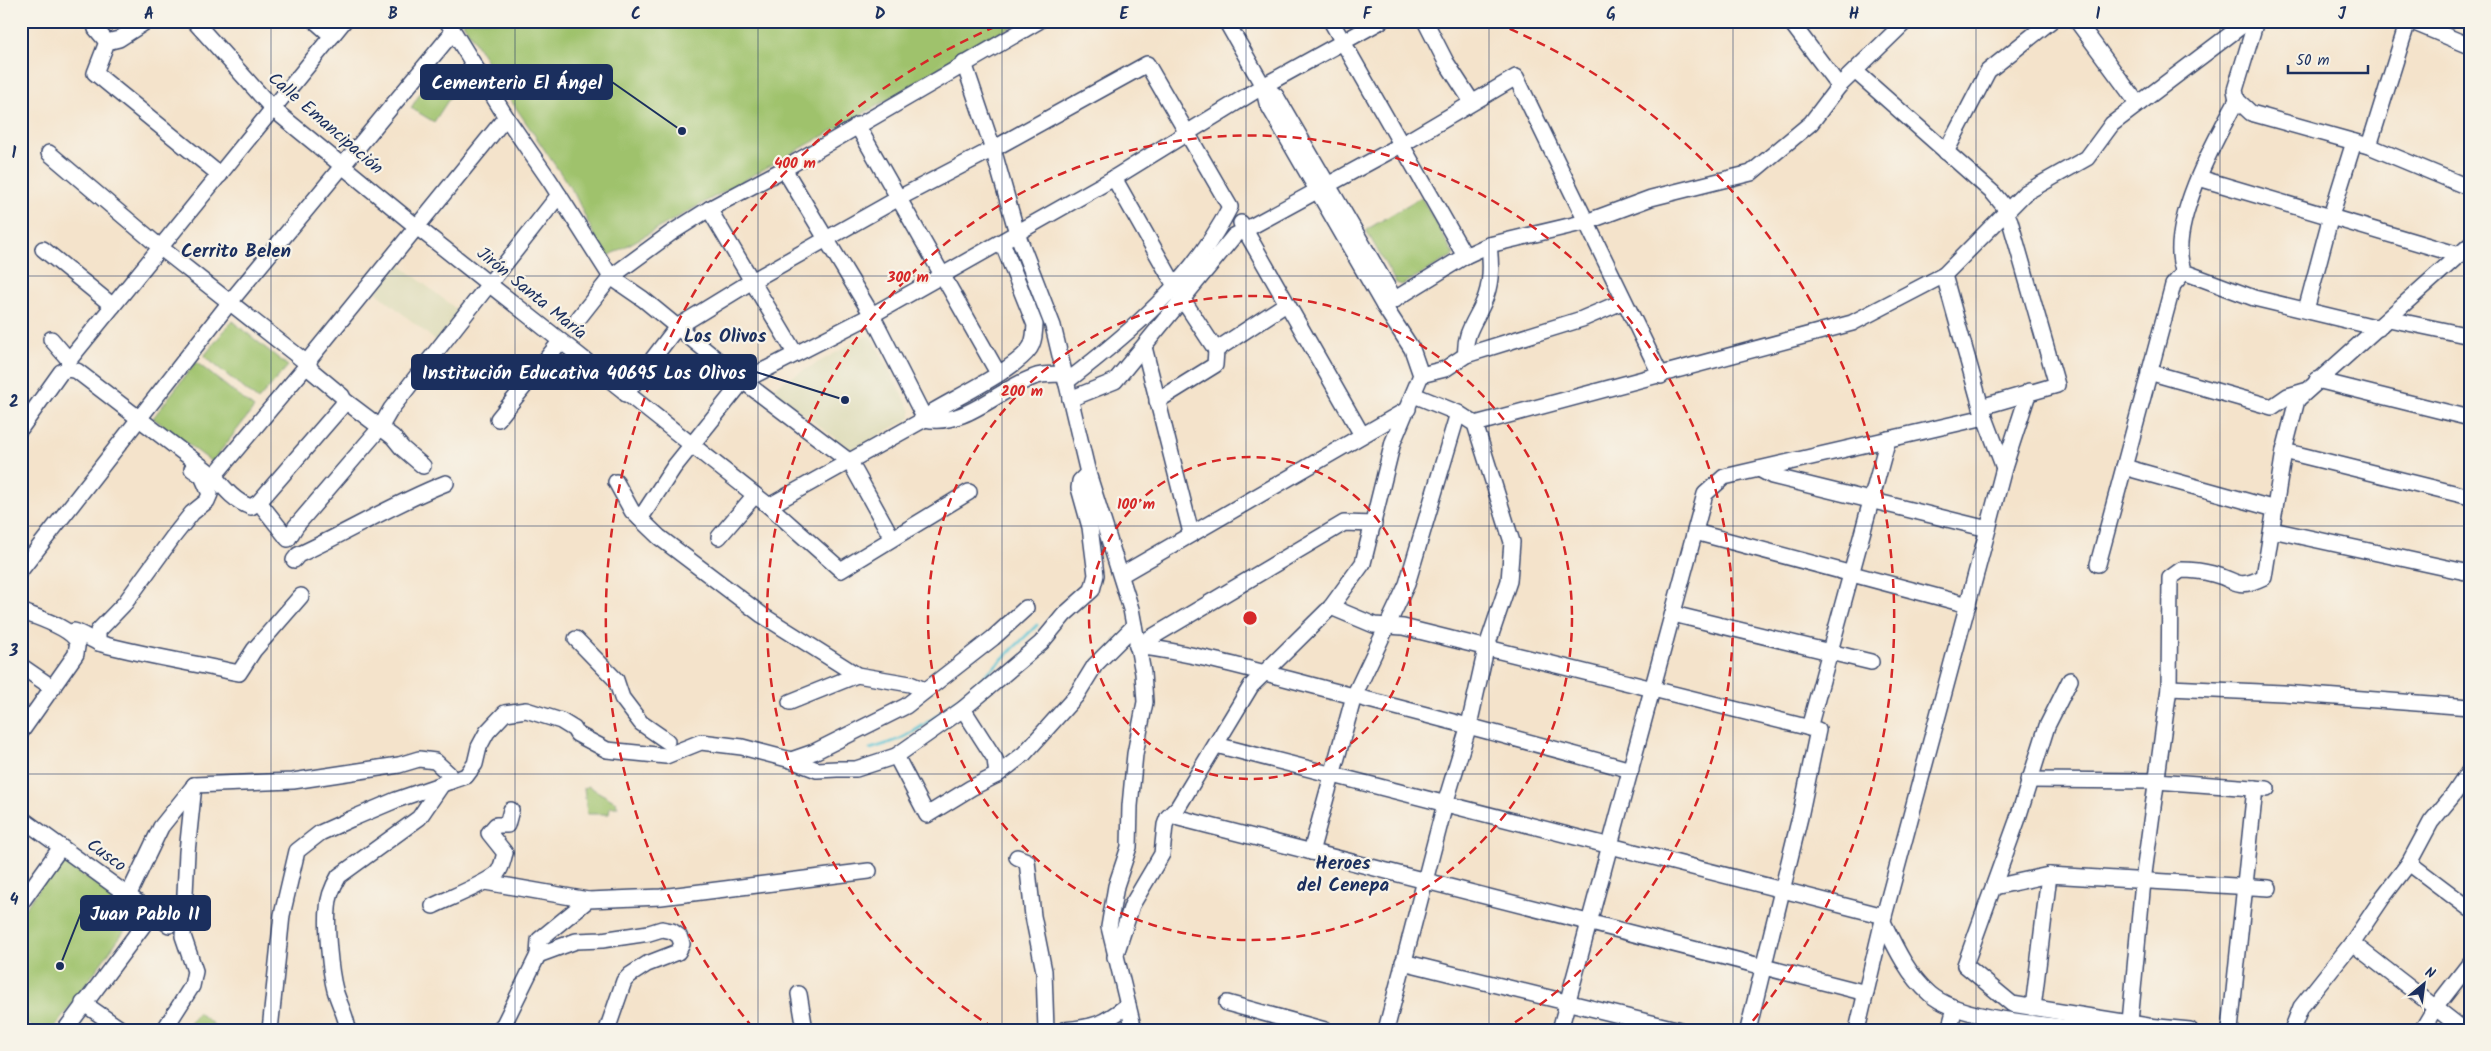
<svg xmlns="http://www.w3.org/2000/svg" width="2491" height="1051" font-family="Kalam,sans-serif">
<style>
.built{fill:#dfddbb}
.green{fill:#9fc26c;stroke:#5d7865}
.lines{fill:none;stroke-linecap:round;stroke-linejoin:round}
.stream{stroke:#58c2d3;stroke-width:3}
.minor-casing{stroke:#3c4a6e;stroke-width:18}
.minor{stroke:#fff;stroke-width:15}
.grid{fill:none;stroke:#1b2f5e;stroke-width:1;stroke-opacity:0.55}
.ring{fill:none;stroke:#d62828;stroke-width:2.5;stroke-dasharray:9 6}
.labels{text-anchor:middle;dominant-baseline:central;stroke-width:4.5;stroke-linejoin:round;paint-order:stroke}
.street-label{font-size:18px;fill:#1b2f5e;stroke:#f7f3e8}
.neighbourhood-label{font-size:19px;font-weight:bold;fill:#1b2f5e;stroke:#f7f3e8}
.centre{fill:#d62828;stroke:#f7f3e8;stroke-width:2.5}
.ring-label{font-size:15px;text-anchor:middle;font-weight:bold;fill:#d62828;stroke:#f7f3e8;stroke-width:4.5;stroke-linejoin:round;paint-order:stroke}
.leader{fill:none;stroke:#1b2f5e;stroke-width:2}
.callout-dot{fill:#1b2f5e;stroke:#f7f3e8;stroke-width:2}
.callout{fill:#1b2f5e;stroke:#1b2f5e;stroke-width:2}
.callout-label{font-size:19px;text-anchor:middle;font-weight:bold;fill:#fff}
.neatline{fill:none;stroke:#1b2f5e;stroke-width:2}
.grid-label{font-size:16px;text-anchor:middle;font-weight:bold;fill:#1b2f5e}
</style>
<rect width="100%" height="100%" fill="#f7f3e8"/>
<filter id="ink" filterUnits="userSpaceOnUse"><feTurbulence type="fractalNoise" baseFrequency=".02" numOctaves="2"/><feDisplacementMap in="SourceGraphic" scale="10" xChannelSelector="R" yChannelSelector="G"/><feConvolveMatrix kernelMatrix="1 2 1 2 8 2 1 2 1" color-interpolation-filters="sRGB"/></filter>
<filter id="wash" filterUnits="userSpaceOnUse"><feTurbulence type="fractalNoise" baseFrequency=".0096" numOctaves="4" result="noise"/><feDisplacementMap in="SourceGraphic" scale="20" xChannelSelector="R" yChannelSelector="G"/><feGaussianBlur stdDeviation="1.12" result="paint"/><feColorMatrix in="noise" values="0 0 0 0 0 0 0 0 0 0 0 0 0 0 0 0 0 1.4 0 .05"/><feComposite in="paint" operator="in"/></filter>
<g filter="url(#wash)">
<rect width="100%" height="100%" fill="#f4e3cb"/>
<g class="built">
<polygon points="400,265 460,312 436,341 376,292"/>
<polygon points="866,336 871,336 911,411 911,418 851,450 770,389"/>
</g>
<g class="green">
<polygon points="462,21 1023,21 976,45 891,98 605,258 574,193 512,102"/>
<polygon points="432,74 456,88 434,122 411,108"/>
<polygon points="1421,197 1454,255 1402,285 1396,283 1366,230"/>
<polygon points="232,321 288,366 258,400 204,356"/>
<polygon points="196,362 254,408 212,462 153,418"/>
<polygon points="588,786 616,802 618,807 610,807 609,814 587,814 584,788"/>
<polygon points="60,860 138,912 53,1030 37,1030 21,1019 21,914"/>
<polygon points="198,1012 220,1030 184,1030"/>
</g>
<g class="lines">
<path class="stream" d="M870,749C882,745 895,742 906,736C952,710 1000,662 1037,625"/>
</g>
</g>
<g filter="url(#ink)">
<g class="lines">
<g class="minor-casing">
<g id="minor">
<polyline points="94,21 96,29 107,42"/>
<polyline points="147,21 119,39 107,42 95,73 220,175"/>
<polyline points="194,21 273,109 417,227 769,506 841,570 969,492"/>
<polyline points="315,21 332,36"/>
<polyline points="1331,21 1465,256"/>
<polyline points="1425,21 1446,62 1472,102"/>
<polyline points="1790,21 1839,86"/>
<polyline points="2077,21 2138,104"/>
<polyline points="2256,21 2235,90 2237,100 2251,113 2369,146 2470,188"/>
<polyline points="2410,21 2470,46"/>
<polyline points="964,63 993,149 1017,233 1053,326 1088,473 1131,609 1143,673 1145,702 1135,754 1130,806 1129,847 1116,886 1109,927 1134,1030"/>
<polyline points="1855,71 1993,193 2003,205 2010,221 2057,385 1981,407"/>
<polyline points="1263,86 1276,96 1395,300"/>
<path d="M2237,100C2216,138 2165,230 2184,272L2254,298L2379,328"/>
<polyline points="506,117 550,181 611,277 643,299 743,381 850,462 892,538"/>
<polyline points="857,125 998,373"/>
<polyline points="2369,146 2408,21"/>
<polyline points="1946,152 1988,71 2051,21"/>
<polyline points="49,153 161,248 308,364 312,371 342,396 344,400 393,437 402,448 423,466"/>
<path d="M784,169L872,315L925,419C964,428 999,389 1034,377C1044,373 1055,375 1065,374"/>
<polyline points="1114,178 1183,300 1216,350 1286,304"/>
<polyline points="2199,178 2459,255"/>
<polyline points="709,209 795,353"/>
<polyline points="1241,223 1362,435"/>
<polyline points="43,249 113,306"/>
<polyline points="1944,275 1981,407 2004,468"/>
<polyline points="1384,306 1465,256 1489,245 1586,222 1651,198 1751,173 1811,123 1839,86 1906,21"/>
<polyline points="2306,310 2331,216 2354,142"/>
<polyline points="578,319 611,277 671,233 709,209 784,169 1039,21"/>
<polyline points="2389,319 2470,336"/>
<polyline points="51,339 69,360"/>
<polyline points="1144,347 1191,533"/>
<path d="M1466,355C1463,332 1479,317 1486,296C1492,279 1491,262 1489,245"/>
<polyline points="68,369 69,360 344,21"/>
<polyline points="2149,372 2272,407 2288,396 2305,391"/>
<polyline points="1421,375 1445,369 1466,355 1582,319 1624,301"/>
<polyline points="2317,380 2470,418"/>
<path d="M626,394L677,327L752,281L899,198L993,149L1147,64L1230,207C1193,280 1130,333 1066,382"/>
<polyline points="1070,399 1115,381 1234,236 1401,145 1516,77 1661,376"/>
<polyline points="1157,401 1215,365 1216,350"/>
<polyline points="498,419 560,342"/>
<polyline points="1475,424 1852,323 1944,275 2025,193 2087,158 2112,124 2248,21"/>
<path d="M21,428L61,372L68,369L77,371L214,476C224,488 235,502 251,507L259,502L342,406L344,400"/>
<polyline points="2284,451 2470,497"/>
<polyline points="2124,467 2275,509"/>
<polyline points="1759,469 1772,476 1988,529"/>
<polyline points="214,476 308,364 311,357 506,117 447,21"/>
<polyline points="616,482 632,511 659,537 762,615 857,675 910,684 925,690"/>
<polyline points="259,502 288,539 296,526 380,428 391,409 559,195"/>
<path d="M769,506L925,419L934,411C957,397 1016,369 1030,348C1035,340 1034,334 1035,325L1002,242"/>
<polyline points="640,519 674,467 743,381 872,315 1114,178 1263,86 1381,21"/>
<polyline points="2272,530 2470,573"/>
<polyline points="1695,532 1968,605"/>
<polyline points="719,537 755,495"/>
<path d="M294,560L298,555C348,532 395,503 446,483"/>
<polyline points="2098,564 2173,285 2184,272"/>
<polyline points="21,570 230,302 453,32"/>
<polyline points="1121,575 1408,409"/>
<polyline points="1331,607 1374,625 1403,627 1818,730 1800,817 1748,1030"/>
<path d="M21,611C35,617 71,627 77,642C78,645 76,651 76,654L21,732"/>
<polyline points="1673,614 1871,662"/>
<path d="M70,633L74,631C84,634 92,641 102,644C147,656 193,663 239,673L254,650L301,596"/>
<polyline points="576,639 616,680 622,698 641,723 667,741"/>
<polyline points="98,643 98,631 125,603 173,537 192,513 207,501 210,494 202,476 192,469"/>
<path d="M1137,646C1200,654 1264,673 1326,689C1428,715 1529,742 1631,770"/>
<polyline points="1137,646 1344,523 1374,524"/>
<polyline points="21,666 53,688"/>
<polyline points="2070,680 2047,726 2017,821 1965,965 2012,1004 2148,1026 2190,1030"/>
<polyline points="2169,688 2283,693 2470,707"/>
<polyline points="790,702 857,675"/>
<polyline points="963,709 995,759 997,775"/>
<polyline points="1809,728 1888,439"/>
<polyline points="1216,745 1884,916"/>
<polyline points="896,756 927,815 971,788 997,775 1024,754 1076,696 1095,665 1134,626"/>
<polyline points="791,760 817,770 837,769 856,769 896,756 963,709 1041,643 1064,615 1092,590 1096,575 1090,527 1079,488 1080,481 1088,473"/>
<polyline points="2028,780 2156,781 2267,789"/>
<polyline points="194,785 293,781 399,765 419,759 435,761 448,773 451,781"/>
<polyline points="21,818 169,925"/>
<polyline points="1179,818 1866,993"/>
<polyline points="1311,852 1354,696 1407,584 1458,413"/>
<polyline points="1017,857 1027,861 1033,916 1044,971 1046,1030"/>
<polyline points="2409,863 2470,909"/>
<polyline points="485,882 588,900"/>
<polyline points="1994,887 2049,875 2269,888"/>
<polyline points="128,896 161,827 193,787"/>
<polyline points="21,903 61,847"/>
<path d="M433,906C447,899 490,882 498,872C502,867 503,859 505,853L489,833L496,825H507L511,810"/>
<path d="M1884,924C1896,949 1909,976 1930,994C1961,1021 2048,1024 2089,1030"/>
<polyline points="2352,943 2464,1030"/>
<polyline points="538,955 576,941 602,940 649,933 662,929 672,931 679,936 682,944 678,952 647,964 630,975 624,981 607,1030"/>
<polyline points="1115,957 1132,905 1162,854 1165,825 1168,817 1178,807 1251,686 1331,607 1363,563 1393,442 1421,375 1412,349 1384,306 1267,103 1263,86 1226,21"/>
<polyline points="1403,962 1680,1030"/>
<polyline points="799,994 805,1030"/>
<polyline points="83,1003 122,1030"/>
<polyline points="1227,1003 1325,1030"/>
<polyline points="2033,1008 2049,875"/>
<path d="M2130,1022L2143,881L2169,688L2170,578L2181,570C2192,570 2202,571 2213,574C2238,580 2235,591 2264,577L2284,451L2297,400L2470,245"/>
<polyline points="65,1030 148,919 150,911"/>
<polyline points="164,1030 192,986 195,971 183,936 187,852 194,785"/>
<polyline points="270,1030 282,915 297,851 320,833 351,819 396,800 466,776 475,764 479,747 487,732 505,713 526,710 561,721 574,729 577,734 607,750 666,756 701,742 742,747 791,760 814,752 906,706 993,638 1026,608"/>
<path d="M348,1030C346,1015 339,1004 335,990C330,971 326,928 328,909C328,897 333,886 339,876L419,818L443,783"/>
<polyline points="498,1030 504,1024 538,955 539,940 588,900 661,897 869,871"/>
<path d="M1064,1030C1095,1027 1102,1025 1128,1005"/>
<polyline points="1386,1030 1445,804 1469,725 1486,649 1509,581 1512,542 1475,424 1458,413 1414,395"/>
<polyline points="1560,1030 1705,494 1724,477 1985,417"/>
<polyline points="1857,1030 1884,916 1988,529 2004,468 2029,391"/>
<polyline points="1949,1030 1955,1008"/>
<polyline points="2230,1030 2255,788"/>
<polyline points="2292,1030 2301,1007 2352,943 2383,897 2409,863 2431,822 2454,794 2470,770"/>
<polyline points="2422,1030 2435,1008 2470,963"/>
</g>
</g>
<use href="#minor" class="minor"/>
</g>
</g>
<path class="grid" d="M271,21V1030M515,21V1030M758,21V1030M1002,21V1030M1246,21V1030M1489,21V1030M1733,21V1030M1976,21V1030M2220,21V1030M21,276H2470M21,526H2470M21,774H2470"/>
<g class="ring">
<circle cx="1250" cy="618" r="161"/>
<circle cx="1250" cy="618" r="322"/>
<path d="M994 1028A483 483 0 1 1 1506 1028"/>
<path d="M753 1028A644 644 0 0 1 1004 23M1496 23A644 644 0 0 1 1747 1028"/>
</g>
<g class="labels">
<g class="street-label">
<text transform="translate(325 124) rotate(41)">Calle Emancipación</text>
<text transform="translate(531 294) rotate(39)">Jirón Santa María</text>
<text transform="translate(106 856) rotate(36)">Cusco</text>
</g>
<g class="neighbourhood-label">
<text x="236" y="252">Cerrito Belen</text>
<text x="725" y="337">Los Olivos</text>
<text x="1343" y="864">Heroes<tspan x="1343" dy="22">del Cenepa</tspan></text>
</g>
</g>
<circle cx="1250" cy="618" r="8" class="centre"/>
<g class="ring-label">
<text x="795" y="168">400 m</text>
<text x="908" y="282">300 m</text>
<text x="1022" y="396">200 m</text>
<text x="1136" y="509">100 m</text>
</g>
<path class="leader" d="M682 131L612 82M845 400L756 372M60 966L81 913"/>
<g class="callout-dot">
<circle cx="682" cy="131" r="5"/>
<circle cx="845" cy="400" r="5"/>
<circle cx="60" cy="966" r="5"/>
</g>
<g class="callout">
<rect x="421" y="65" width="191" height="34" rx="5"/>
<rect x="412" y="355" width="344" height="34" rx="5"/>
<rect x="81" y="896" width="129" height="34" rx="5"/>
</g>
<g class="callout-label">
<text x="517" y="89">Cementerio El Ángel</text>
<text x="584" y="379">Institución Educativa 40695 Los Olivos</text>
<text x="145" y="920">Juan Pablo II</text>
</g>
<rect width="2491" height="1051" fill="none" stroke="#f7f3e8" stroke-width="55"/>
<g transform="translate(2424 984) rotate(29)" stroke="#f7f3e8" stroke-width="4" paint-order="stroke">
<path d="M0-4L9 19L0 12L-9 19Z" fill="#1b2f5e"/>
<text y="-8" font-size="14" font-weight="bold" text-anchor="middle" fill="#1b2f5e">N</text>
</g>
<path d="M2288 65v8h80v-8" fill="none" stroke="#1b2f5e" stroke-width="2.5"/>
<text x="2296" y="65" font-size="15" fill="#1b2f5e" stroke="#f7f3e8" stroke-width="4" paint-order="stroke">50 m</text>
<rect x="28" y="28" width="2436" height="996" class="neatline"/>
<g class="grid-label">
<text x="149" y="19">A</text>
<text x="393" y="19">B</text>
<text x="636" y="19">C</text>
<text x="880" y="19">D</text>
<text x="1124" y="19">E</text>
<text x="1367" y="19">F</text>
<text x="1611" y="19">G</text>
<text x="1854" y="19">H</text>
<text x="2098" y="19">I</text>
<text x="2342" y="19">J</text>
<text x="14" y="158">1</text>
<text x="14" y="407">2</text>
<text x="14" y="656">3</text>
<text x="14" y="905">4</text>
</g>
</svg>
